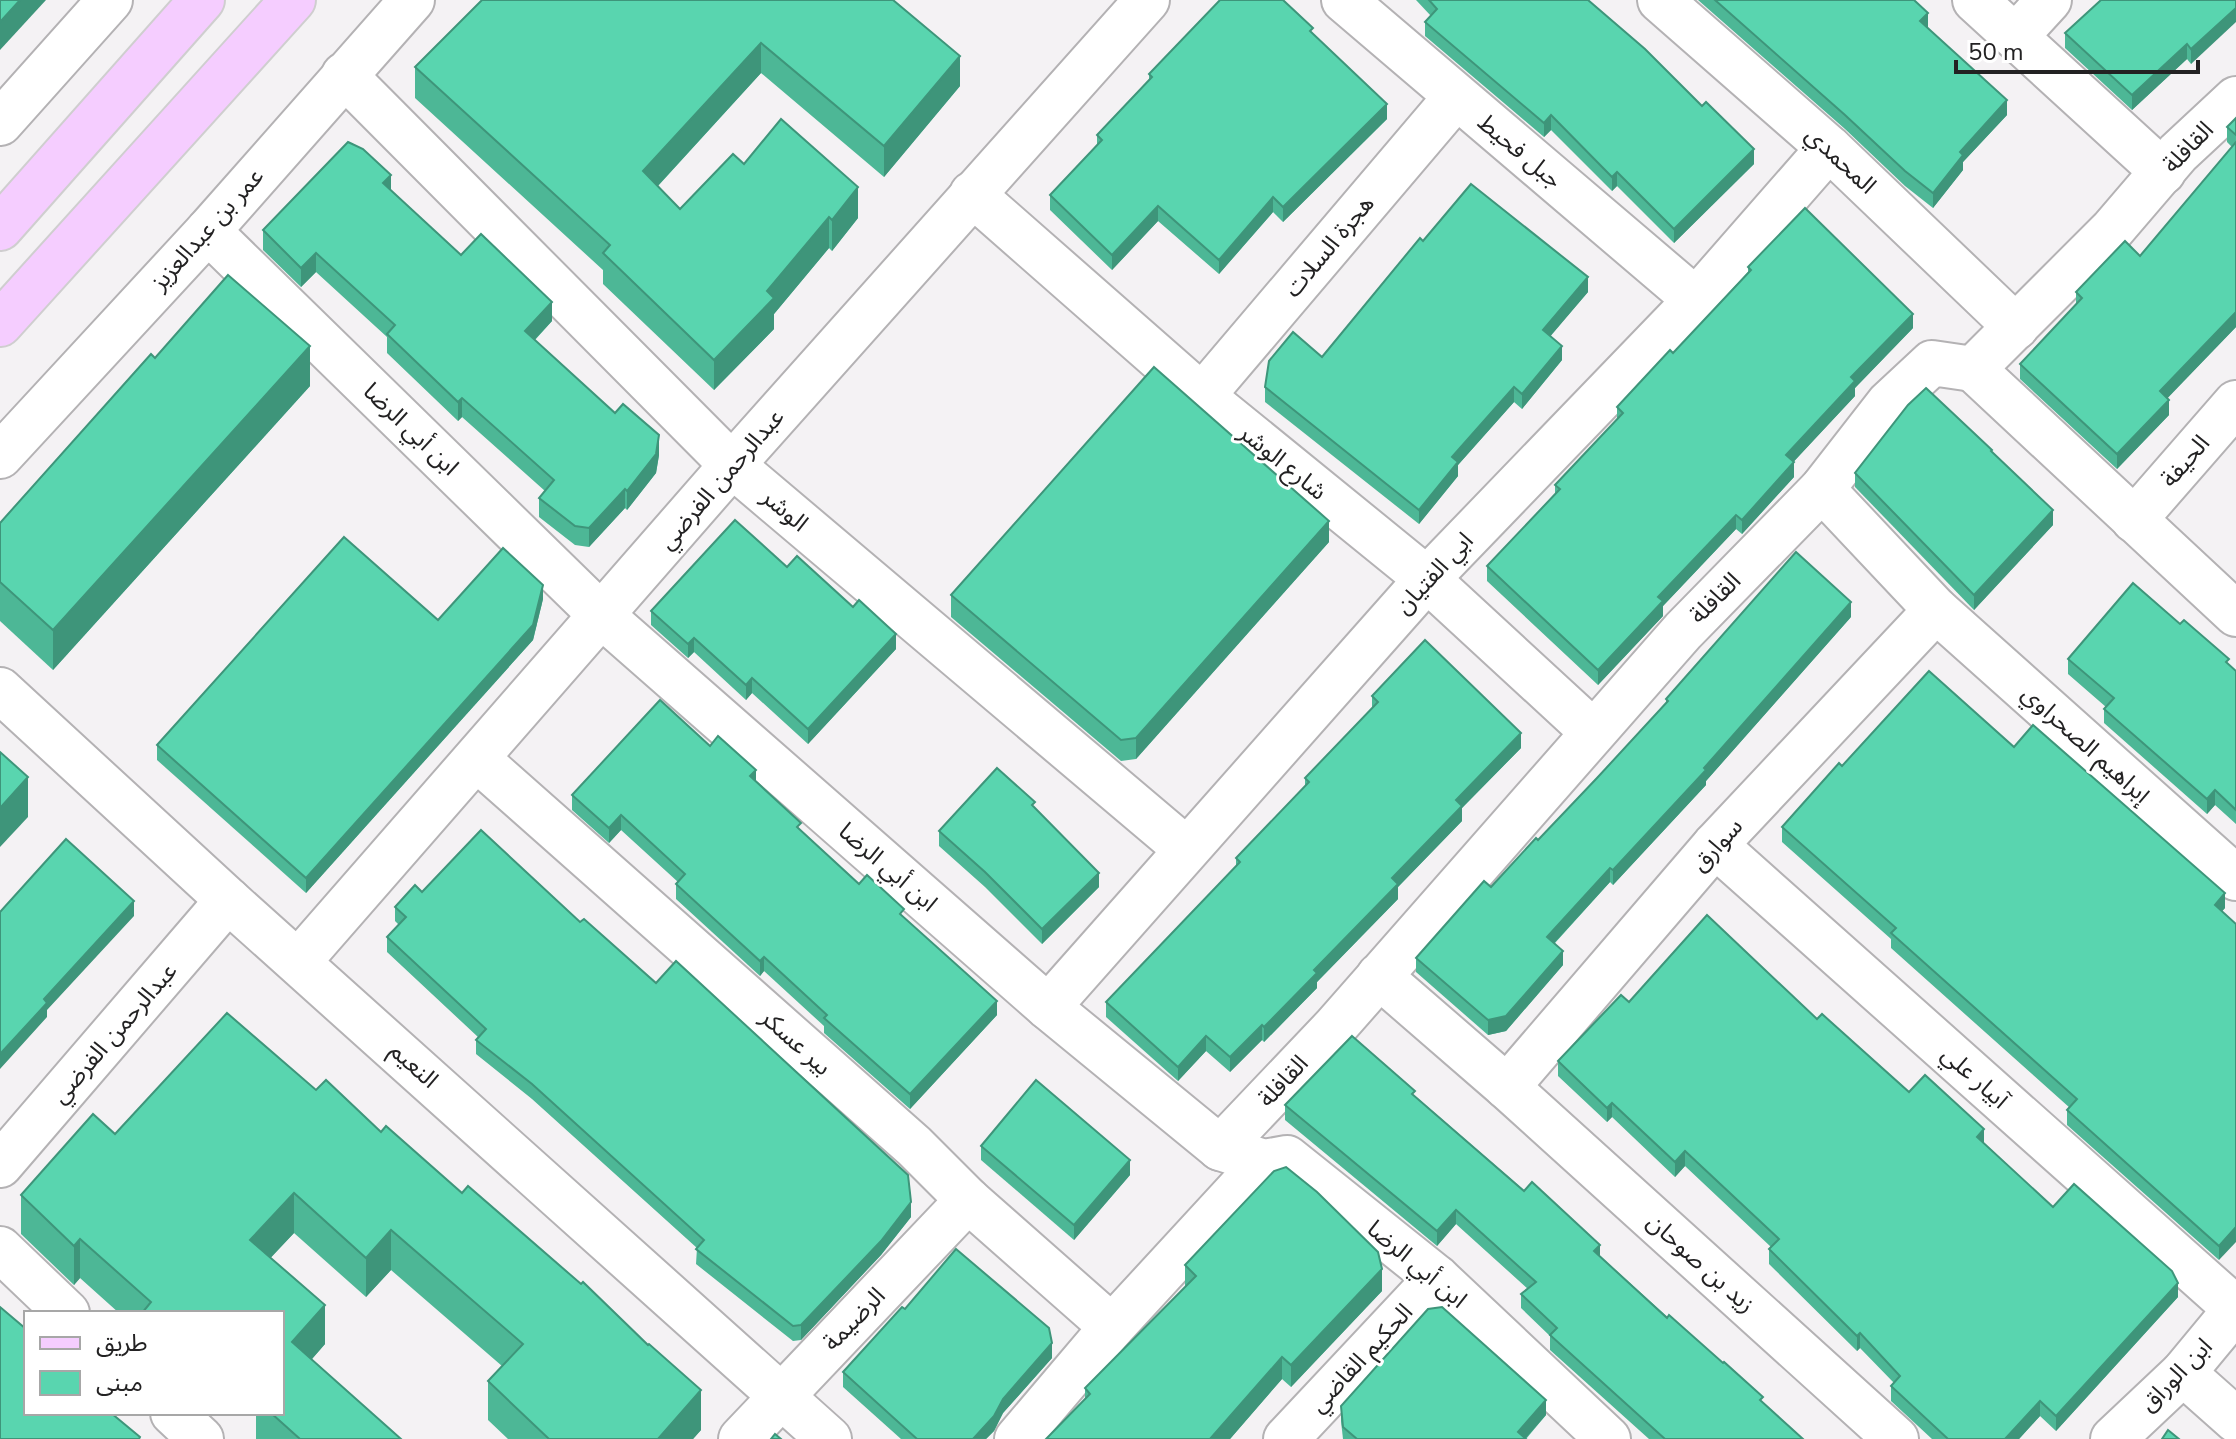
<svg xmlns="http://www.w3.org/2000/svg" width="2236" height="1439" font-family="'Nunito Sans','Noto Sans Arabic',sans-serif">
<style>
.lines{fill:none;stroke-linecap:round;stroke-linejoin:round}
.minor-casing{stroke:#b4b2b4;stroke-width:48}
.major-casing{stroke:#cfcecf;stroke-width:48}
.minor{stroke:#fff;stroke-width:44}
.major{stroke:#f5cdff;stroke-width:44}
.wall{fill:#4db796}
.shaded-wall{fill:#3e957a}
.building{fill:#59d5af;stroke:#3e957a;stroke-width:2}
.labels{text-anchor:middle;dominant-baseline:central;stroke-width:6;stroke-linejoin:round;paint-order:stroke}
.street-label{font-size:24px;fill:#232223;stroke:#fff}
</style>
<rect width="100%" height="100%" fill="#f4f2f4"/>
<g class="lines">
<g class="minor-casing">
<g id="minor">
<polyline points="1344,0 1696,300"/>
<polyline points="1660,0 1829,148 2016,327"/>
<polyline points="1975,0 2163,172"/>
<polyline points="2016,36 2049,0"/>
<polyline points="344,75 732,465 1186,849"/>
<polyline points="0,123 110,0"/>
<polyline points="972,194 1202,396 1427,579 1593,732"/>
<polyline points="208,231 601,615 1048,1007 1220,1148 1264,1162 1287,1158 1437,1278 1608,1439"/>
<polyline points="1973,369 2236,614"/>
<polyline points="1202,396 1456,97"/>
<polyline points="0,456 208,231 412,0"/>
<polyline points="1822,489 1936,610 2236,878"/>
<polyline points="2134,520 2236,403"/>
<polyline points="0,690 228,900 829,1439"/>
<polyline points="477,759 914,1146 968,1200 1112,1327"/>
<polyline points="1715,845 2236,1309"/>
<polyline points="298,962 732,465 1147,0"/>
<polyline points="1379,976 1507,1087 1896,1439"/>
<polyline points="1048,1007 1427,579 1696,300 1829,148"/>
<polyline points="1507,1087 1715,845 1936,610"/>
<polyline points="1220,1148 1334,1028 1683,631 1822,489 1889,403 1932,363 1973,369 2112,230 2178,153 2236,99"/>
<polyline points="0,1165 228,900"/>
<polyline points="0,1249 67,1313"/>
<polyline points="2183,1373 2236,1420"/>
<polyline points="173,1413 201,1439"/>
<polyline points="741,1439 968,1200"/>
<polyline points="1017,1439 1112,1327 1264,1162"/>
<polyline points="1286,1439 1437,1278"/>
<polyline points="2113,1439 2183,1373 2236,1309"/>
</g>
</g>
<g class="major-casing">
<g id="major">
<polyline points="0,228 202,0"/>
<polyline points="0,324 293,0"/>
</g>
</g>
<use href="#minor" class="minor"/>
<use href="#major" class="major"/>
</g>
<g class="wall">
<polygon points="893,0 960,86 884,177 761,73 658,186 680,209 744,164 858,218 832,251 829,248 774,314 774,329 714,390 603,284 603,270 415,98 415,67"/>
<polygon points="1416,0 1588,0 1754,164 1674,243 1617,186 1612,191 1551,130 1544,137 1425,36 1425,22 1431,16"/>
<polygon points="1698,0 1914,0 1928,28 2007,115 1963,162 1963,170 1933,208 1905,186 1845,129"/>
<polygon points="2236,0 2191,64 2187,59 2132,110 2065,48 2065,33"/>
<polygon points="1313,34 1387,119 1283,222 1273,212 1219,274 1158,221 1112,270 1050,210 1050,195 1097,146 1097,135 1149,80 1149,74"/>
<polygon points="2236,118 2236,327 2167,398 2169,415 2117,469 2020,379 2020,364 2076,305 2076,292 2140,256 2232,147 2227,142 2227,127"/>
<polygon points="391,191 461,255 552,321 535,340 659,455 656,473 627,510 625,508 589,547 575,545 539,517 539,498 545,491 462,417 458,421 387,353 387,337 316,272 301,287 263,250 263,230"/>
<polygon points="1423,241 1588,292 1550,336 1562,360 1522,409 1514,402 1458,465 1458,476 1419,524 1265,402 1265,387 1322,357"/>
<polygon points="1748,267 1913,328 1855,388 1855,396 1793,462 1794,477 1742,534 1736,529 1663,606 1663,616 1598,685 1487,581 1487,566 1555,494 1555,485 1617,419 1617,407 1673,353 1748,272"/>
<polygon points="155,358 310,386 53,670 0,621 0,523"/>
<polygon points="1992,453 2053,525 1974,610 1855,487 1855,473"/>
<polygon points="1329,542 1136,759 1121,761 951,617 951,595"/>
<polygon points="787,567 896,649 808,744 752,693 746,700 694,652 688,658 651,625 651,611"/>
<polygon points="543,599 533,640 306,893 157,760 157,745 438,620"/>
<polygon points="1851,617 1706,781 1706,785 1613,885 1610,882 1555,943 1563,965 1506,1031 1488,1035 1416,972 1416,958 1491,887 1538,840 1666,704 1666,699"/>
<polygon points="2068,659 2229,665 2236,671 2236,824 2215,805 2207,814 2104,723 2104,709 2106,707 2068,674"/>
<polygon points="1372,696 1521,748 1462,808 1462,821 1398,887 1398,899 1317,982 1317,988 1264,1042 1262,1040 1230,1072 1206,1051 1178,1081 1106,1017 1106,1002 1236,866 1236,858 1305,786 1305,778 1372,709"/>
<polygon points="710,746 756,781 801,831 859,884 904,918 997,1015 910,1109 824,1033 824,1026 764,971 760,976 676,899 676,884 678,882 621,830 609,843 572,810 572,795"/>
<polygon points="2014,747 2225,908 2222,911 2219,1260 2067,1125 2067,1110 2070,1108 1891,948 1891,939 1782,842 1782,827 1842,766"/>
<polygon points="1035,808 1099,887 1042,944 985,887 939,846 939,831"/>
<polygon points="422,892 580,922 911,1217 881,1255 801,1340 793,1341 696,1264 697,1248 532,1099 476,1054 476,1040 478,1037 387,952 387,937 399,925 395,921 395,907"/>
<polygon points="1629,1002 1817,1019 1909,1092 1984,1143 2053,1207 2178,1297 2056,1431 2040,1416 2019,1439 1932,1439 1891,1401 1891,1386 1894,1383 1860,1348 1857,1351 1769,1264 1769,1249 1771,1247 1685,1166 1675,1177 1612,1117 1607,1122 1558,1076 1558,1061"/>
<polygon points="227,1013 701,1430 693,1439 508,1439 488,1420 488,1381 502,1366 391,1270 366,1297 294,1233 270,1258 325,1344 311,1360 401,1439 256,1439 256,1413 282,1413 282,1313 119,1313 80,1278 74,1285 21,1234 21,1195 115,1134"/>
<polygon points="1415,1096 1600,1256 1803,1439 1649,1439 1550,1350 1550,1336 1521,1308 1521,1294 1528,1289 1456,1224 1437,1246 1285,1120 1285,1105"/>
<polygon points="981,1146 1130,1175 1074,1240 981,1160"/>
<polygon points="1185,1265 1382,1291 1291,1387 1282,1379 1230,1439 1046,1439 1085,1400 1085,1388 1185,1287"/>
<polygon points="905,1309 1052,1358 1003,1413 994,1431 986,1439 901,1439 843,1387 843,1372"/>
<polygon points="1341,1406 1546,1415 1526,1439 1343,1439 1341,1421"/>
</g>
<g class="shaded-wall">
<polygon points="20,0 46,0 0,50 0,22"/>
<polygon points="2236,8 2236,22 2191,64 2191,49"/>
<polygon points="1928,13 1928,28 1920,21"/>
<polygon points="761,43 761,73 643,202 643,171"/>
<polygon points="2187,44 2187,59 2132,110 2132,95"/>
<polygon points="960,56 960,86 884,177 884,146"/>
<polygon points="2007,100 2007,115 1963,162 1963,170 1933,208 1933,193 1960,152"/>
<polygon points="1387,104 1387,119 1283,222 1283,207"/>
<polygon points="1551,115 1551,130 1544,137 1544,123"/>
<polygon points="1754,149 1754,164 1674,243 1674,229"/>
<polygon points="1617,172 1617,186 1612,191 1612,177"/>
<polygon points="391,175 391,194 383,183"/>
<polygon points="858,187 858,218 832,251 832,220"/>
<polygon points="1273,197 1273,212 1219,274 1219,260"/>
<polygon points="1158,206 1158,221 1112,270 1112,255"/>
<polygon points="829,217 829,248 774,314 774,329 714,390 714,360 767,291"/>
<polygon points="316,253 316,272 301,287 301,268"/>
<polygon points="1588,277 1588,292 1543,345 1543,330"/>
<polygon points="552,302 552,321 525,350 525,331"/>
<polygon points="2236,312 2236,327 2160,406 2160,391"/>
<polygon points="1913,314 1913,328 1855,388 1855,396 1786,470 1786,455 1851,377"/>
<polygon points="310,346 310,386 53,670 53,630"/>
<polygon points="1562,346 1562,360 1522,409 1522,394"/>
<polygon points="1514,387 1514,402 1458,465 1458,476 1419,524 1419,510 1452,457"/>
<polygon points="462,398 462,417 458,421 458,402"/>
<polygon points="2169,400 2169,415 2117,469 2117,454"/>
<polygon points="659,435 659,455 656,473 627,510 627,491"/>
<polygon points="1794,462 1794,477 1742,534 1742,520"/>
<polygon points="625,489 625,508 589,547 589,528"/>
<polygon points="2053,510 2053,525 1974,610 1974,595"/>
<polygon points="1736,515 1736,529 1663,606 1663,616 1598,685 1598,670 1658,597"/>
<polygon points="1329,521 1329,542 1136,759 1136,738"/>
<polygon points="543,585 543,599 533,640 306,893 306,878"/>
<polygon points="1851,602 1851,617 1706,781 1706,785 1613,885 1613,870"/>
<polygon points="896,634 896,649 808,744 808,729"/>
<polygon points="694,638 694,652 688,658 688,644"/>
<polygon points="752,678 752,693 746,700 746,685"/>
<polygon points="1521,733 1521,748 1462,808 1462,821 1398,887 1398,899 1317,982 1317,988 1264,1042 1264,1027 1392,878 1456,800"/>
<polygon points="756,770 756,784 750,776"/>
<polygon points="28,777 28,817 0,847 0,808"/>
<polygon points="2215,790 2215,805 2207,814 2207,799"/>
<polygon points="621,815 621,830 609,843 609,828"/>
<polygon points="1610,868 1610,882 1547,951 1547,937"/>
<polygon points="1099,873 1099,887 1042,944 1042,929"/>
<polygon points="2225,893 2225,908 2215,919 2215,905"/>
<polygon points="134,901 134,916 47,1010 47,1017 0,1069 0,1054 44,999"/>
<polygon points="1563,951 1563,965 1506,1031 1488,1035 1488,1020"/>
<polygon points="764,957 764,971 760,976 760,961"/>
<polygon points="997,1001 997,1015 910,1109 910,1094"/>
<polygon points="1262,1025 1262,1040 1230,1072 1230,1057"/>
<polygon points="1206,1036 1206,1051 1178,1081 1178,1067"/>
<polygon points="1612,1103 1612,1117 1607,1122 1607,1108"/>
<polygon points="1984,1129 1984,1144 1977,1137"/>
<polygon points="1685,1151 1685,1166 1675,1177 1675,1162"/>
<polygon points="1130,1160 1130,1175 1074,1240 1074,1225"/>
<polygon points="294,1193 294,1233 250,1280 250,1240"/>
<polygon points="911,1202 911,1217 881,1255 801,1340 801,1325"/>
<polygon points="1456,1210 1456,1224 1437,1246 1437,1231"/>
<polygon points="2236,1227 2236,1242 2219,1260 2219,1246"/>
<polygon points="391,1230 391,1270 366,1297 366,1258"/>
<polygon points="80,1239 80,1278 74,1285 74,1246"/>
<polygon points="1600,1245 1600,1260 1594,1251"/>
<polygon points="1382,1269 1382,1291 1291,1387 1291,1365"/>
<polygon points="2178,1283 2178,1297 2056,1431 2056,1416"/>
<polygon points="325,1305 325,1344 292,1382 292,1342"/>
<polygon points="1860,1333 1860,1348 1857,1351 1857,1336"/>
<polygon points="1052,1343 1052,1358 1003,1413 994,1431 986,1439 973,1439 1003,1399"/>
<polygon points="1282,1357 1282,1379 1230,1439 1210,1439"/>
<polygon points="701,1390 701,1430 693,1439 658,1439"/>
<polygon points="1546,1400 1546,1415 1525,1439 1518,1432"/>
<polygon points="2040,1401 2040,1416 2019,1439 2005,1439"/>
</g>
<g class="building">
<polygon points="0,0 20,0 0,22"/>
<polygon points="482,0 893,0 960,56 884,146 761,43 643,171 680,209 733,154 744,164 781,119 858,187 832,220 829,217 767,291 774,298 714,360 603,253 610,245 415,67"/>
<polygon points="1220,0 1283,0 1313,28 1310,31 1387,104 1283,207 1273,197 1219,260 1158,206 1112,255 1050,195 1102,140 1097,135 1152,77 1149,74"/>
<polygon points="1429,0 1588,0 1645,49 1702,106 1706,102 1754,149 1674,229 1617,172 1612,177 1551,115 1544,123 1425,22 1437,9"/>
<polygon points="1715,0 1914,0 1928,13 1920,21 2007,100 1960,152 1963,155 1933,193 1905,171 1845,115"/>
<polygon points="2101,0 2236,0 2236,8 2191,49 2187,44 2132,95 2065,33"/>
<polygon points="2236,118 2236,135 2227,127"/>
<polygon points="348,142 363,149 391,175 383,183 461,255 481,234 552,302 525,331 615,413 623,404 659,435 656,454 627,491 625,489 589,528 575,526 539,498 554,480 462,398 458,402 387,334 395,325 316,253 301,268 263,230"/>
<polygon points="2236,142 2236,312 2160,391 2169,400 2117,454 2020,364 2082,298 2076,292 2125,241 2140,256"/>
<polygon points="1471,184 1588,277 1543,330 1562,346 1522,394 1514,387 1452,457 1458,462 1419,510 1265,387 1269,361 1293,332 1322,357 1420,238 1423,241"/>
<polygon points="1805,208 1913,314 1851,377 1855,381 1786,455 1794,462 1742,520 1736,515 1658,597 1663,601 1598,670 1487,566 1560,489 1555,485 1623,413 1617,407 1670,350 1673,353 1751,270 1748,267"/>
<polygon points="228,275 310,346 53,630 0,582 0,523 151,354 155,358"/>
<polygon points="1154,367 1329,521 1136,738 1121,740 951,595"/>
<polygon points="1926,388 1992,450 1991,451 2053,510 1974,595 1855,473 1908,405"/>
<polygon points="735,520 787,567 797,556 853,607 859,600 896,634 808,729 752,678 746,685 694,638 688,644 651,611"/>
<polygon points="344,537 438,620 503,548 543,585 533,625 306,878 157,745"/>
<polygon points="1796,552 1851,602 1704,768 1706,770 1613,870 1610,868 1547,937 1563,951 1506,1016 1488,1020 1416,958 1484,881 1491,887 1536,838 1538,840 1597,778 1668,701 1666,699"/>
<polygon points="2133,583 2180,624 2184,620 2229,659 2226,662 2236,671 2236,810 2215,790 2207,799 2104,709 2114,698 2068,659"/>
<polygon points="1425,640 1521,733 1456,800 1462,806 1392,878 1398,884 1314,970 1317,973 1264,1027 1262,1025 1230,1057 1206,1036 1178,1067 1106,1002 1240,862 1236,858 1309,782 1305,778 1378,702 1372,696"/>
<polygon points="1929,671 2014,747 2033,725 2225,893 2215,905 2236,924 2236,1227 2219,1246 2067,1110 2077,1099 1891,933 1896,928 1782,827 1839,763 1842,766"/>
<polygon points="660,700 710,746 718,736 756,770 750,776 801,823 797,827 859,884 867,875 904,909 900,914 997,1001 910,1094 824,1018 827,1015 764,957 760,961 676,884 685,874 621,815 609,828 572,795"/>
<polygon points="0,752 28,777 0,808"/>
<polygon points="997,768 1035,802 1032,805 1099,873 1042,929 985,872 939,831"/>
<polygon points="481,830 580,922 584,919 656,983 676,961 908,1175 911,1202 881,1241 801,1325 793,1326 696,1249 704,1240 532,1084 476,1040 486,1029 387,937 406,917 395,907 415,885 422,892"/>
<polygon points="66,839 134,901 44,999 47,1003 0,1054 0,912"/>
<polygon points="1707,915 1817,1019 1822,1014 1909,1092 1925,1075 1984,1129 1977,1137 2053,1207 2074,1184 2172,1271 2178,1283 2056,1416 2040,1401 2005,1439 1948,1439 1891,1386 1900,1376 1860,1333 1857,1336 1769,1249 1779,1239 1685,1151 1675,1162 1612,1103 1607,1108 1558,1061 1621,995 1629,1002"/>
<polygon points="227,1013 316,1090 326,1080 381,1132 386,1126 462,1193 468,1186 581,1284 583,1282 648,1345 649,1344 701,1390 658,1439 549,1439 488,1381 523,1344 391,1230 366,1258 294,1193 250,1240 325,1305 292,1342 401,1439 300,1439 271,1413 282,1413 282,1313 142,1313 151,1302 80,1239 74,1246 21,1195 93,1114 115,1134"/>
<polygon points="1352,1036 1415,1091 1412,1094 1524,1191 1532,1182 1600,1245 1594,1251 1667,1318 1669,1315 1723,1363 1724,1362 1763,1397 1760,1400 1803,1439 1665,1439 1550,1335 1557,1328 1521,1294 1536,1282 1456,1210 1437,1231 1285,1105"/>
<polygon points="1036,1080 1130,1160 1074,1225 981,1146"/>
<polygon points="1286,1167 1317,1192 1378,1252 1382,1269 1291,1365 1282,1357 1210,1439 1046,1439 1090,1394 1085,1388 1196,1276 1185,1265 1274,1171"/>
<polygon points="956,1249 1049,1328 1052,1343 1003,1399 994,1416 973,1439 917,1439 843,1372 902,1307 905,1309"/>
<polygon points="0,1307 26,1329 26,1413 111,1413 140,1437 139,1439 0,1439"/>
<polygon points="1442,1307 1546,1400 1518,1432 1526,1439 1357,1439 1343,1427 1341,1406 1428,1309"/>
<polygon points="2168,1430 2179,1439 2162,1439"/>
<polygon points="775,1434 781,1439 771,1439"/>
</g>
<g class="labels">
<g class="street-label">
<text transform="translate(2188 147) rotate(-46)">القافلة</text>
<text transform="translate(1520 151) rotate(40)">جبل فحيط</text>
<text transform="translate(1841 160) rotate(43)">المحمدي</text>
<text transform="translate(207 229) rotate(-48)">عمر بن عبدالعزيز</text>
<text transform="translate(1329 246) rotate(-50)">هجرة السلات</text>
<text transform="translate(411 429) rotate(44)">ابن أبي الرضا</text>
<text transform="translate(2185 461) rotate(-49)">الحيفة</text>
<text transform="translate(1283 462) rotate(39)">شارع الوشر</text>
<text transform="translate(721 479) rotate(-49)">عبدالرحمن الفرضي</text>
<text transform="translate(785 510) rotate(40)">الوشر</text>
<text transform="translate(1434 573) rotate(-47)">ابي الفتيان</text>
<text transform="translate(1715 598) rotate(-45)">القافلة</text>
<text transform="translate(2086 744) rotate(42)">إبراهيم الصحراوي</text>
<text transform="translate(1717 845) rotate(-48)">سوارق</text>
<text transform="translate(888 867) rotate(41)">ابن أبي الرضا</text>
<text transform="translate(114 1033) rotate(-49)">عبدالرحمن الفرضي</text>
<text transform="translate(796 1042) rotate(42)">بير عسكر</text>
<text transform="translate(414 1065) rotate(42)">النعيم</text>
<text transform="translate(1975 1077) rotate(42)">آبيار علي</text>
<text transform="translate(1283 1081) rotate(-47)">القافلة</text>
<text transform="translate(1701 1263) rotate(42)">زيد بن صوحان</text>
<text transform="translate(1417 1264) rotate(40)">ابن أبي الرضا</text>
<text transform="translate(854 1319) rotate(-46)">الرضيمة</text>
<text transform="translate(1361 1358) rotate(-47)">الحكيم القاضي</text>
<text transform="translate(2176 1375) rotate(-46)">ابن الوراق</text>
</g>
</g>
<rect x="24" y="1311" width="260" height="104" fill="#ffffff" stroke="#a7a7a7" stroke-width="2"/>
<rect x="40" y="1337" width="40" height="12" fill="#f5cdff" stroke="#a7a7a7" stroke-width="2"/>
<text x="96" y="1351" font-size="24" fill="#232223">طريق</text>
<rect x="40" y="1371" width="40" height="24" fill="#59d5af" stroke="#a7a7a7" stroke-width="2"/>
<text x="96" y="1391" font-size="24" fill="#232223">مبنى</text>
<path d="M1956 60v12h242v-12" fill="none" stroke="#232223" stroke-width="4"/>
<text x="1968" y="60" font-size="24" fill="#232223" stroke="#ffffff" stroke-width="6" paint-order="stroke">50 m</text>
</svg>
